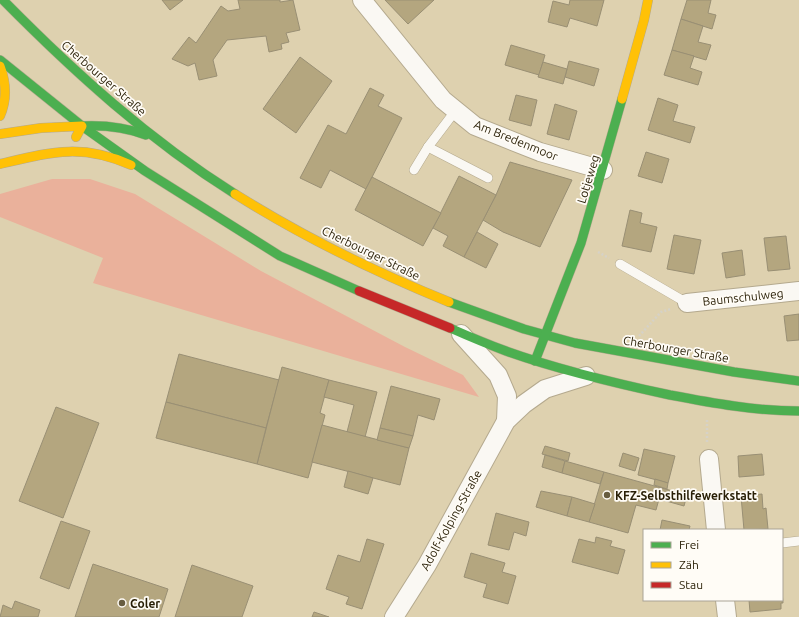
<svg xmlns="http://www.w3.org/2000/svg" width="799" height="617" font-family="Ubuntu,sans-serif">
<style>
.green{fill:#eab19b}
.building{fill:#b4a67f;stroke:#998f74}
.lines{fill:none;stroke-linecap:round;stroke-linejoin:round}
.lane-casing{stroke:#b4a98e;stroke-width:10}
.street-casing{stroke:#b4a98e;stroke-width:20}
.fast-casing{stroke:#b4a98e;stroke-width:10}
.slow-casing{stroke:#b4a98e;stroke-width:10}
.jam-casing{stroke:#b4a98e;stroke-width:10}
.path{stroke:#d6d2c7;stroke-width:2.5;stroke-dasharray:2 2;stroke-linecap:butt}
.lane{stroke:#faf8f3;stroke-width:9}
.street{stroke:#faf8f3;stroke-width:18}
.fast{stroke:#4caf50;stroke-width:9}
.slow{stroke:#ffc107;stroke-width:9}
.jam{stroke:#c62828;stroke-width:9}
.poi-dot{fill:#685d40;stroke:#fffcf6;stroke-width:1.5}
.labels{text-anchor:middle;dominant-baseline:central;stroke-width:3.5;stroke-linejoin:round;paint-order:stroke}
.street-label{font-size:12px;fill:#281e05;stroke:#fffcf6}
.poi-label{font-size:12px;font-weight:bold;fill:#281e05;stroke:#fffcf6;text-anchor:start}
</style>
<rect width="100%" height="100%" fill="#ded1af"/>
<polygon class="green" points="52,179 90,179 135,194 261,271 405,347 463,375 479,397 93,283 103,258 0,217 0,194"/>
<g class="building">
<polygon points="162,0 183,0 170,10"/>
<polygon points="238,0 280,0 280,2 293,0 300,30 286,33 289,42 281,44 282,49 269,52 266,36 227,40 213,60 217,76 199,80 195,63 188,66 172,59 189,37 196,43 221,6 228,11 240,9"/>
<polygon points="385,0 434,0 408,24"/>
<polygon points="570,0 604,0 597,26 570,18 567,27 548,22 553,1 569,5"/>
<polygon points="687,0 711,0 708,13 716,15 712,29 681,19"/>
<polygon points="681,19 703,26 698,42 711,45 706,60 672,50"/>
<polygon points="511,45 545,55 539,75 505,65"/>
<polygon points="672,50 694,56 690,68 702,72 698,85 664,75"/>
<polygon points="300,57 332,81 296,133 263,109"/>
<polygon points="569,61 599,69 594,86 565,77"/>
<polygon points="543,62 567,69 563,84 538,77"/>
<polygon points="370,88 384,95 378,106 402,118 366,189 330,170 321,188 300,178 328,125 346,134"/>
<polygon points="516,95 537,100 531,126 509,120"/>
<polygon points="658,98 678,105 673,121 695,127 690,143 648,130"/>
<polygon points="555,104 577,111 569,140 547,134"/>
<polygon points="646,152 669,159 662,183 638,176"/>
<polygon points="510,162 572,180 540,247 503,232 483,220 496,195"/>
<polygon points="459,176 496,195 464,257 443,246 448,236 433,228"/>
<polygon points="372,177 441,213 423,246 355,210"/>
<polygon points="630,210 642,213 640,223 657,227 651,252 622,246"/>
<polygon points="477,232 498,244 486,268 464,257"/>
<polygon points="674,235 701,240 694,274 667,269"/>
<polygon points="786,236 790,269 768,271 764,238"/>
<polygon points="742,250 745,275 726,278 722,253"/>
<polygon points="799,314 799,340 787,341 784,316"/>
<polygon points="179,354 279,380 266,428 166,402"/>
<polygon points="282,367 329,380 320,413 325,415 308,478 257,464"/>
<polygon points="329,380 377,392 365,437 347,432 354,405 324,397"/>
<polygon points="391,386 440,399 434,420 418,415 413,436 380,428"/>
<polygon points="166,402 266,428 257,464 156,438"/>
<polygon points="56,407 99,423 63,518 19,501"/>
<polygon points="322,425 409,448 400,485 312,462"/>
<polygon points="380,428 413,436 409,448 377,440"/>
<polygon points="545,446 570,453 568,461 542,454"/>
<polygon points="644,449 675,456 668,483 638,475"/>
<polygon points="623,453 639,458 635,471 619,466"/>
<polygon points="762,454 764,475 739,477 738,456"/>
<polygon points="545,455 565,461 562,473 542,467"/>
<polygon points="565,461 604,472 600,484 562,473"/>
<polygon points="348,471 373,478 368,494 344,487"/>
<polygon points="604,472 687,495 684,506 659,499 656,510 636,505 628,533 589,522"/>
<polygon points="655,479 668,483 667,489 654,485"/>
<polygon points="541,491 572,497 567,516 536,507"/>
<polygon points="762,494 763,509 766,508 768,529 744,530 741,496"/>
<polygon points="572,497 595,504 589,522 567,516"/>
<polygon points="496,513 529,522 526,536 514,532 509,550 488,545"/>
<polygon points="662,520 690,526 689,530 660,530"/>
<polygon points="61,521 90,531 69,589 40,578"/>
<polygon points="596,537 612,541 610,546 625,550 618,574 572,562 579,539 595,543"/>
<polygon points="367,539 384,544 362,609 346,604 349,597 326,589 338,555 360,562"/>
<polygon points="471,553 505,563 502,572 516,576 508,604 483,597 487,584 464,577"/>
<polygon points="93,564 168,589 159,617 75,617"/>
<polygon points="192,565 253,586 242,617 175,617"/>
<polygon points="782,591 783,603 781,603 781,609 750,612 749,600 782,600"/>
<polygon points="15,601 40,610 38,617 0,617 3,605 12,609"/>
<polygon points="314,612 329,617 312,617"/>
</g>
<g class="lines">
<g class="lane-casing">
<g id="lane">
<polyline points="428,147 488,178"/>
<polyline points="414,170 428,147 456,110"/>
<polyline points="620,264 687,303"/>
<polyline points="782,543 799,541"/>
</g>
</g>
<g class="street-casing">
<g id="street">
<polyline points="362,0 443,100 475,126 540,152 603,170"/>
<polyline points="687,303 799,291"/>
<polyline points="461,334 498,375 507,396 506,421"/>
<polyline points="709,459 716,530"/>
<polyline points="725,600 727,617"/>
<polyline points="394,617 427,565 506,421 524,404 545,389 586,376"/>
</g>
</g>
<g class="fast-casing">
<g id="fast">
<path d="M3,0C74,72 149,140 235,194"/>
<polyline points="0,60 82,126 145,171 280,256 359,291"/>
<path d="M82,126C104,125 125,127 146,135"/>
<polyline points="449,302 524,329 575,343 734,372 799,381"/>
<path d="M450,328C468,336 487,344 506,351C559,370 614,383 670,395C712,403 756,411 799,411"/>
<polyline points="535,361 581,243 622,99"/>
</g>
</g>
<g class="slow-casing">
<g id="slow">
<path d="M0,66C6,82 7,100 0,116"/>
<polyline points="622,99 644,20 648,0"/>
<polyline points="0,134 41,128 82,126 76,137"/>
<path d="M0,164C51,152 81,143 131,165"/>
<path d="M235,194C302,236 375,272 449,302"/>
</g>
</g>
<g class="jam-casing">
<polyline id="jam" points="359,291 450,328"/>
</g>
<g class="path">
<polyline points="598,252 609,258"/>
<polyline points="639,336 661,312 671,309"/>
<polyline points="707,420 707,443"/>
</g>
<use href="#lane" class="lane"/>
<use href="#street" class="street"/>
<use href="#fast" class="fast"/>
<use href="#slow" class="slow"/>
<use href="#jam" class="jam"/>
</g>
<g class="poi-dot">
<circle cx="607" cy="495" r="4"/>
<circle cx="122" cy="603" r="4"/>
</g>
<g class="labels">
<g class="street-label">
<text transform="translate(104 78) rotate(41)">Cherbourger Straße</text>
<text transform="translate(516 140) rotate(22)">Am Bredenmoor</text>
<text transform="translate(588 179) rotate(-73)">Lotjeweg</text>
<text transform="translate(371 253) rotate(26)">Cherbourger Straße</text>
<text transform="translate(743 297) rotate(-6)">Baumschulweg</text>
<text transform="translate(676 349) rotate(10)">Cherbourger Straße</text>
<text transform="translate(451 520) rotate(-61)">Adolf-Kolping-Straße</text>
</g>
<g class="poi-label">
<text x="615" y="495">KFZ-Selbsthilfewerkstatt</text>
<text x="130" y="603">Coler</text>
</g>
</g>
<rect x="643" y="529" width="140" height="72" fill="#fffcf6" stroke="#a9a396"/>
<rect x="651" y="542" width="20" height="6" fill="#4caf50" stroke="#a9a396"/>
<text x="679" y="549" font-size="12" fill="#281e05">Frei</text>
<rect x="651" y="562" width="20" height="6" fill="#ffc107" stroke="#a9a396"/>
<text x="679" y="569" font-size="12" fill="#281e05">Zäh</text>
<rect x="651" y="582" width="20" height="6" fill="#c62828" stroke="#a9a396"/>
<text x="679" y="589" font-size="12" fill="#281e05">Stau</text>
</svg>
